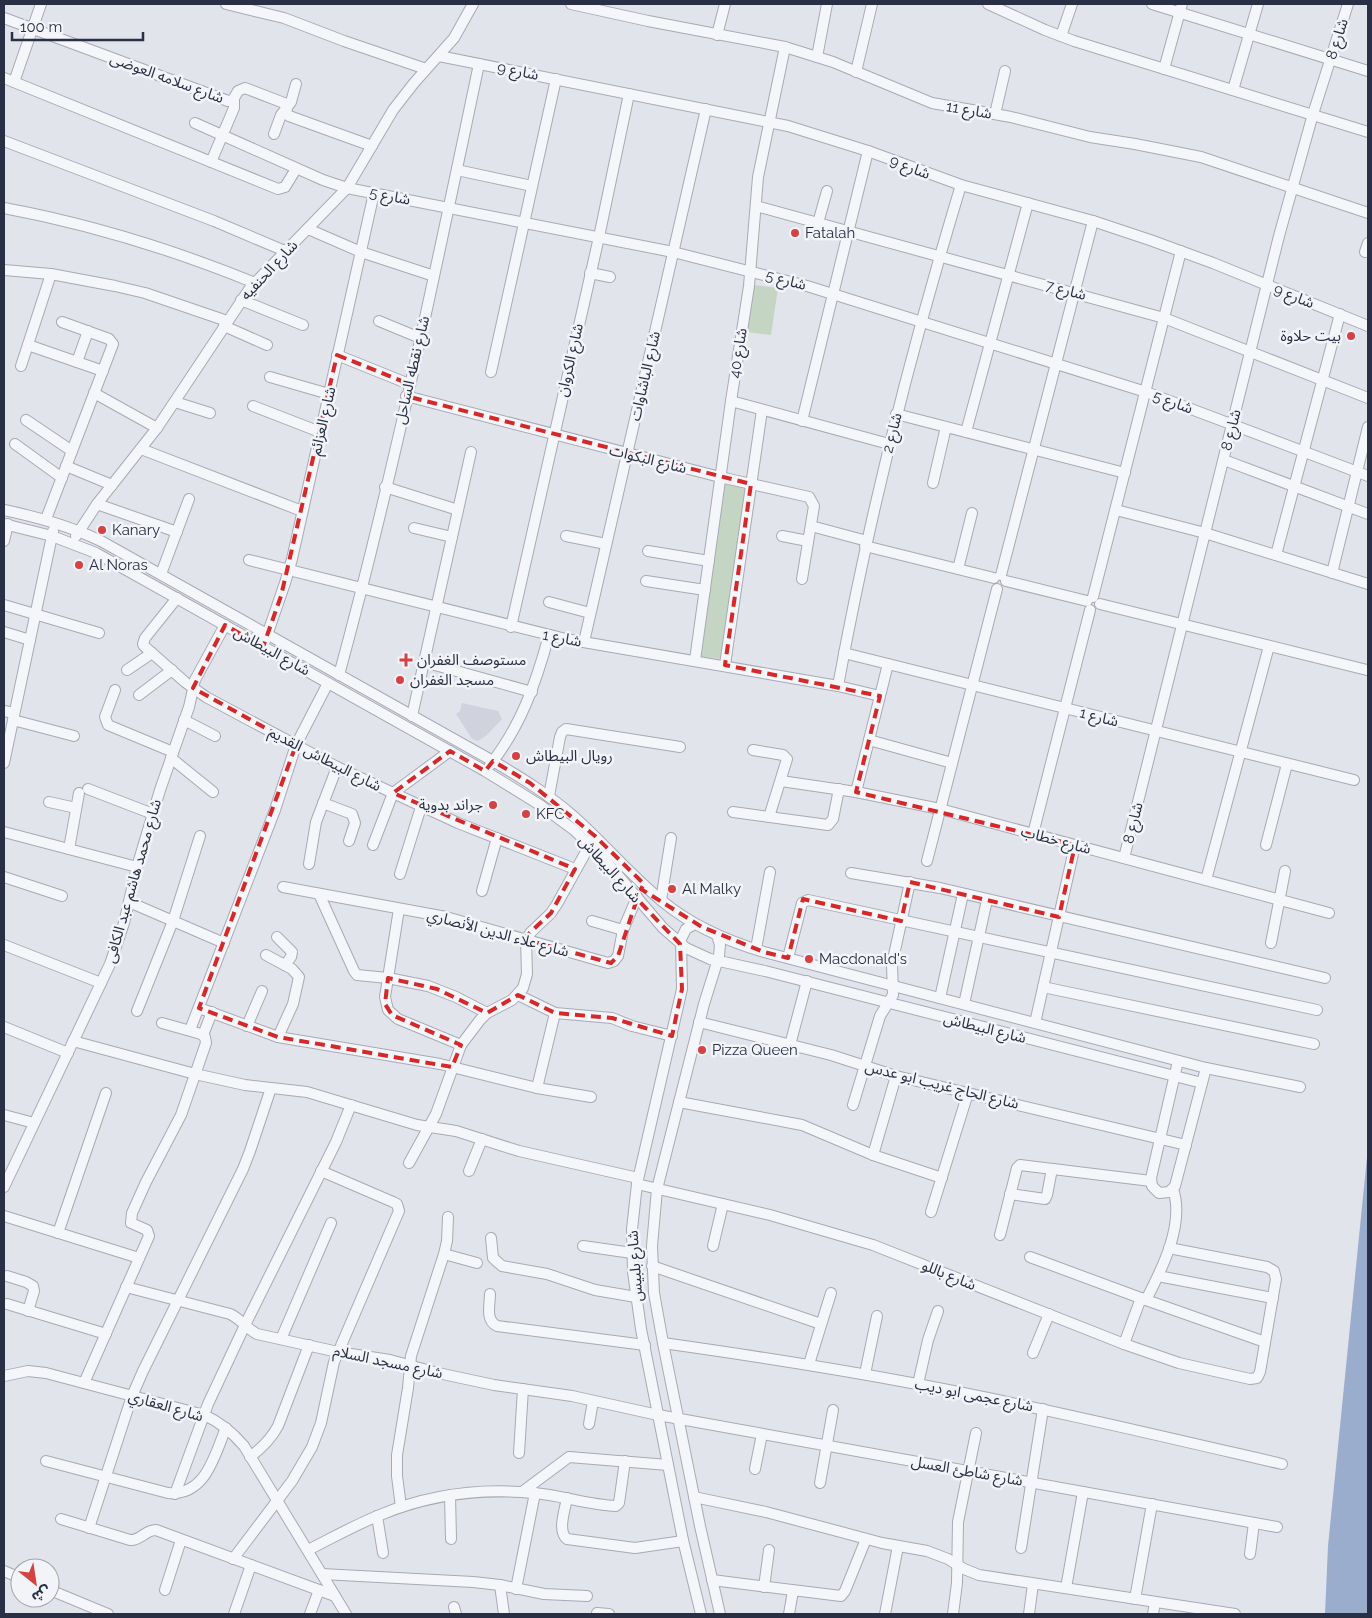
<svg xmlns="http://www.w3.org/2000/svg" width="1372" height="1618" font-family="Raleway,'Noto Sans Arabic',sans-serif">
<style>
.built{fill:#d0d3dd}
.green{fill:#c5d5c3}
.water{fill:#9badcd}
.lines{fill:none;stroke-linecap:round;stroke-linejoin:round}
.street-casing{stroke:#a7aab6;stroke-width:12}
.street{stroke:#f5f6f9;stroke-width:10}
.marked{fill:none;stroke:#d62828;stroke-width:4;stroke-dasharray:10 6;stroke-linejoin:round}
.poi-dot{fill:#d54244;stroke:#f2f4f8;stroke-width:2}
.labels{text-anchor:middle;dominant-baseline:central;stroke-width:5;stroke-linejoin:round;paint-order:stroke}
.street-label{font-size:15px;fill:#292f44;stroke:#f2f4f8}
.poi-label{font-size:15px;fill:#292f44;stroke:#f2f4f8;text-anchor:start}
</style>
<rect width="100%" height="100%" fill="#e2e4eb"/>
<polygon class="built" points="462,703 498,711 502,719 487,735 478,741 472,739 456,714 460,711"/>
<g class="green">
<polygon points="754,285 778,288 771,335 747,332"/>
<polygon points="722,483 747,489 723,659 699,656"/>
</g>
<polygon class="water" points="1368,1147 1368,1614 1325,1614 1328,1546"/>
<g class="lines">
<g class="street-casing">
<g id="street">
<polyline points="226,4 284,18 344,41 426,69"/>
<polyline points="571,4 648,21 785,47 833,62 932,103 1011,117 1090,137 1135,144 1201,157 1368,213"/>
<polyline points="988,4 1045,30 1074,41 1368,132"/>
<polyline points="1152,4 1368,71"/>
<polyline points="4,18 228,101 233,100 238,91 245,88 284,103 286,106 287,114 289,116 372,146"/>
<polyline points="717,35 725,4"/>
<polyline points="1061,36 1072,4"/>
<polyline points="439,56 788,126 868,151 961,185 1093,221 1150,240 1213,263 1368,326"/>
<polyline points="817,57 827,4"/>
<polyline points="1164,69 1182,4"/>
<polyline points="856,72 872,4"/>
<polyline points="4,78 278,189 285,187 296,169"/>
<polyline points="14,82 41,4"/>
<polyline points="1233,90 1258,4"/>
<polyline points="995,114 1005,71"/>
<polyline points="195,123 323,180 347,188 673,252 807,286 1146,392 1368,476"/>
<polyline points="274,134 281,115 291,102 296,84"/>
<polyline points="4,141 214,221 285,251"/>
<polyline points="211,162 234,108 234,99"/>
<polyline points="457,170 532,186"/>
<polyline points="756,206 1164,318 1368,398"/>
<path d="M4,208C90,224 174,250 255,283"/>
<polyline points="818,223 827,191"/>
<polyline points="308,229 361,252 434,276"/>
<polyline points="1365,252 1368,243"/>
<polyline points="4,270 51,274 115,286 145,293 227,321"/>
<polyline points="590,273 610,277"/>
<polyline points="241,300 303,325"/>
<polyline points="379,321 420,338"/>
<polyline points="224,326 267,345"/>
<polyline points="28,345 103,371"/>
<polyline points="337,355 409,384"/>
<polyline points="77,362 88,331"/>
<polyline points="21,366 51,274"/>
<polyline points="491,372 556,79"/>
<polyline points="270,377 329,394"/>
<polyline points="94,393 157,428"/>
<polyline points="406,396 720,477 809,497 814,506 802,579"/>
<polyline points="731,401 889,444"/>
<polyline points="175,402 210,413"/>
<polyline points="253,406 320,432"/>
<polyline points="896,414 1125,473"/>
<polyline points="26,420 72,451"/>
<polyline points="802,421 868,151"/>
<polyline points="966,432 1028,203"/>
<polyline points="15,444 62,478"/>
<polyline points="141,449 302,511"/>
<polyline points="1224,460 1368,514"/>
<polyline points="66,466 112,485"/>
<polyline points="933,483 946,427"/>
<polyline points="385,487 458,510"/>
<polyline points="97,504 177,532"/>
<path d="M4,510C38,517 70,526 101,541L493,761C520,777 548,794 572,815C603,842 630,875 662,901C692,926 727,941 764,952L1206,1068L1300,1087"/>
<polyline points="1116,510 1205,533 1368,584"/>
<polyline points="46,519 113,344 109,339 62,322"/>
<polyline points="4,524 52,536 96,553 485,771 540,805 574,830 604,859 663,928 686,948 710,959 765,971 1202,1083"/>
<polyline points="811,526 867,541"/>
<polyline points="414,528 452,537"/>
<polyline points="76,536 97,504 157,428 250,288 347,188 393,110 414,83 454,38 473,4"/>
<polyline points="566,536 606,544"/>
<polyline points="782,536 808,541"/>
<polyline points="4,541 8,524"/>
<polyline points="865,546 994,578"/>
<polyline points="648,551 709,561"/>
<polyline points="1276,555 1340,314"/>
<polyline points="249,560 566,639 838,686 880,696"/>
<polyline points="958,569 972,513"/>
<polyline points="1332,573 1368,427"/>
<polyline points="161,574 189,499"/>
<polyline points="1001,575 1093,221"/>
<polyline points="646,581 705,590"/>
<polyline points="1006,581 1087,601"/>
<polyline points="1093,597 1181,251"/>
<polyline points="177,598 145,638 143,644 144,646 185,682 206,697 337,767 458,823 575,869"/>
<polyline points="549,602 590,613"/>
<polyline points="1100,604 1367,670"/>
<polyline points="4,605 99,633"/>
<polyline points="511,627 599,237 629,94"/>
<polyline points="4,632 30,640"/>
<polyline points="265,641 285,583 292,559 374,193"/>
<polyline points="584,642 706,109"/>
<polyline points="844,653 1354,780"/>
<polyline points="695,660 731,401 749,286 758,177 785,47"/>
<polyline points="424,662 532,692"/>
<polyline points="725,665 762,410"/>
<polyline points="127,670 152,653"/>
<path d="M339,675C394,473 436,268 479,64"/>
<path d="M838,686C869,516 911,350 961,185"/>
<polyline points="115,690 105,717 108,725 173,752"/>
<polyline points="139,695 172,670"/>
<polyline points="4,711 14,713"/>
<polyline points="412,716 471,452"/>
<polyline points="13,720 74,736"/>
<polyline points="184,720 215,736"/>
<polyline points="869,740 952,763"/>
<polyline points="753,750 783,755 787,759 769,817"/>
<polyline points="171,758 213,792"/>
<polyline points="4,763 53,531"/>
<path d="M490,765C521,726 536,683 549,635"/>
<polyline points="781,781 856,792 940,809 1329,913"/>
<polyline points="88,789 153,814"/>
<polyline points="856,792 888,664"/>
<polyline points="549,796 560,737 562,732 566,729 680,747"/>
<polyline points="49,802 76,808"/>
<polyline points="323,803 352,814 355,823 349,841"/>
<polyline points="733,812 828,825 833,819 839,789"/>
<polyline points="4,832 137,867"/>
<polyline points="1033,834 1090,610"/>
<polyline points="373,845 393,793 450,751"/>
<polyline points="1266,845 1287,764"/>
<polyline points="69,849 79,793"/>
<polyline points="1124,858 1279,236 1313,114 1348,4"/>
<polyline points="927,861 997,589"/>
<polyline points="309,864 316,822 337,767"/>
<polyline points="851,873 940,888 1325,978"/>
<polyline points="400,874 421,807"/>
<polyline points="4,877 62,896"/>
<polyline points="1206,880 1269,646"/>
<polyline points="283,887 446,917 608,963 614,961 618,956 623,930 637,897"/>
<polyline points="482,891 497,838"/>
<polyline points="319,894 354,971 357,975 388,978 428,986 456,997 487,1013"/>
<polyline points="661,900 671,838"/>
<polyline points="129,902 224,943"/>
<polyline points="399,909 385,997 388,1010 398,1019 461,1045"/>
<polyline points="592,921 623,930"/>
<polyline points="695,924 686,929 681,939 682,989 637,1184 632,1229 633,1272 641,1329 683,1540 701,1614"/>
<polyline points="717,935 720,945 719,956 704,1004 657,1189 652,1246 654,1293 663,1343 700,1526 720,1614"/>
<polyline points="277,937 292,952 291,957 285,965"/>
<polyline points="1271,943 1285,871"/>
<polyline points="4,945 101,983"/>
<polyline points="756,949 770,872"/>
<polyline points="266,955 292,969 299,977 293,1004 278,1037"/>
<polyline points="788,958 802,903 808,900 1317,1010"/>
<polyline points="1043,987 1314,1044"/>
<polyline points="518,995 555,1013 612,1018 632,1026 672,1036"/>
<polyline points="940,998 963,894"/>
<polyline points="964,1004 987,900"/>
<polyline points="199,1008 278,1037 440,1064 537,1088 591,1097"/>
<polyline points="137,1011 173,921 200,836"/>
<polyline points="699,1022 831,1055 896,1076 1186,1145"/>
<polyline points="1035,1023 1075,845"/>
<polyline points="247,1026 262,991"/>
<polyline points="4,1027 68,1053"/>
<polyline points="190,1030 275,810 296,745 328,683"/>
<polyline points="203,1035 212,1012"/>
<polyline points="73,1041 195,1074 245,1085 307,1092 417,1125 456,1131 519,1151 638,1178"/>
<polyline points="790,1045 807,981"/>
<polyline points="1178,1061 1151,1178 1152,1186 1159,1193 1169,1192 1175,1186 1206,1068"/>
<polyline points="537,1088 555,1013"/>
<polyline points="679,1102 802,1125 873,1155 942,1178"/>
<polyline points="853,1105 880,1016 893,995 892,964 910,882"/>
<polyline points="4,1115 34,1123"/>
<polyline points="873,1155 896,1076"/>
<polyline points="409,1163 436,1114 461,1045 480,1020 487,1013 512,1000 523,988 527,974 526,940 531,932 551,913 557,904 593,839"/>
<polyline points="469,1171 482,1139"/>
<polyline points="637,1184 770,1215 873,1245 1124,1344 1179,1363 1250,1379 1257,1378 1260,1372 1276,1279 1274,1271 1267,1267 1169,1248"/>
<polyline points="4,1187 110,964 124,923 137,867 160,790 189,707 195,680 225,625"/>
<polyline points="1010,1194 1045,1199 1047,1195 1052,1169"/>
<polyline points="931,1212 968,1093"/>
<polyline points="4,1216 139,1258"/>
<polyline points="58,1233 106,1093"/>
<polyline points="1000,1235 1017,1168 1020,1165 1151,1181"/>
<polyline points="491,1238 493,1258 502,1266 547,1274 595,1290 636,1297"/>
<polyline points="583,1246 632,1253"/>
<polyline points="713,1246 723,1204"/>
<polyline points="444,1254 477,1263"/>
<polyline points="1030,1257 1146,1300 1265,1342"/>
<polyline points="652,1266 821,1324"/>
<polyline points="7,1276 26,1282 33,1286 34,1291 28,1311"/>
<polyline points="1158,1276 1273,1298"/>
<path d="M126,1287L230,1314C241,1319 247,1329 257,1334L338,1352L390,1360L438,1373L494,1385L572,1396L658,1415L1277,1527"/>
<path d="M490,1294C490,1305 485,1320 497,1326L645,1345"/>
<path d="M1146,1300C1162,1269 1185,1224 1173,1189"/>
<polyline points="7,1304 106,1334"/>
<polyline points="281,1339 331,1223"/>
<path d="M663,1343C748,1355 832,1368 917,1384C1039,1407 1161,1436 1282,1464"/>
<polyline points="1124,1344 1141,1298"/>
<polyline points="1033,1353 1049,1314"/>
<polyline points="809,1364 831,1293"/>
<polyline points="865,1374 877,1316"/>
<path d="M4,1376L28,1371L46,1373L204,1415C220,1422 232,1432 244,1446L346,1614"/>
<polyline points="84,1383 149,1236 147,1230 131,1223 132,1213 146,1182 181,1115 206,1043 205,1037 201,1034 162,1023"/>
<polyline points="918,1384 928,1340 938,1311"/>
<polyline points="589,1424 593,1401"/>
<polyline points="519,1453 523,1389"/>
<path d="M250,1457C262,1448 271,1439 278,1426L309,1345"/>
<path d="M46,1461L168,1493C206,1496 214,1456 226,1428"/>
<polyline points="755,1469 762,1434"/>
<polyline points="820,1483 833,1410"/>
<polyline points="522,1492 569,1457 668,1465"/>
<polyline points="175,1494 208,1404 245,1325 336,1142 351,1105"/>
<polyline points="450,1495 451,1539"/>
<polyline points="694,1497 766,1512 882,1543 927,1551 948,1559 964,1569 979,1575 1235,1614"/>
<path d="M567,1498C565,1510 557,1531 567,1539L635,1548L683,1541"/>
<polyline points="401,1507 397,1476 397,1455 408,1388 411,1356 444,1254 447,1241 448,1217"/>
<polyline points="377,1516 383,1553"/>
<path d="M61,1519L130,1540C140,1541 145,1530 156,1530L335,1596"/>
<polyline points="89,1528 132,1396 143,1371 243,1169 250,1151 271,1088"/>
<polyline points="1021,1548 1043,1409"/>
<path d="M308,1550C332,1538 355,1525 380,1515C428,1495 481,1488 533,1493C561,1495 588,1505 616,1506L619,1503L625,1461"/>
<polyline points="1250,1554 1254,1523"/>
<polyline points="233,1559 292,1481 312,1447 321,1423 334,1362 399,1211 397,1204 393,1202 321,1171"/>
<polyline points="4,1571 20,1578"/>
<polyline points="322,1574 473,1582 500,1585 544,1594 587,1596"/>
<polyline points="712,1580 841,1596 845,1591 866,1539"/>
<polyline points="500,1585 504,1614"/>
<polyline points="764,1587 769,1550"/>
<polyline points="1066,1588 1083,1492"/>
<polyline points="516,1589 535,1493"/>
<polyline points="50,1590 108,1614"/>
<polyline points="165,1590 181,1540"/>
<polyline points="1135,1599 1152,1504"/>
<polyline points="454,1607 456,1614"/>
<polyline points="597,1613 609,1614"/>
<polyline points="234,1614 251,1565"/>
<polyline points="310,1614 319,1590"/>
<polyline points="789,1614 793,1591"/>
<polyline points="885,1614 898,1546"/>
<polyline points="953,1614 957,1583 958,1522 976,1433"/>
<polyline points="1029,1614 1033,1584"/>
<polyline points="1153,1614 1155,1602"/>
</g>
</g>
<use href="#street" class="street"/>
</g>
<path class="marked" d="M337,355L409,384L406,396L751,484L725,665L880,696L856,792L1075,845L1059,917L910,882L901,921L803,899L788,958L764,952L702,927L641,889L644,884L595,836L530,783L493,761L485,771L450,751L393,793L575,869L551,913L523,939L611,963L618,956L637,899L680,944L682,989L672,1036L612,1018L555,1013L518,995L487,1013L437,989L388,978L385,1004L392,1015L461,1045L452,1067L278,1037L199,1008L296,745L193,688L225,625L263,647L281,596Z"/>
<g class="poi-dot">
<circle cx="795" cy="233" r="5"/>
<circle cx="1351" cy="336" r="5"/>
<circle cx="102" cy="530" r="5"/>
<circle cx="79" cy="565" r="5"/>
<path d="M403.5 652.5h5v5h5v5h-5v5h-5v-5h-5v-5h5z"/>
<circle cx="400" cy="680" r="5"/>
<circle cx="516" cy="756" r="5"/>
<circle cx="493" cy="805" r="5"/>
<circle cx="526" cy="814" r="5"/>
<circle cx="672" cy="889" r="5"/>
<circle cx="809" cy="959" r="5"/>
<circle cx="702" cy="1050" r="5"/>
</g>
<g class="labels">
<g class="street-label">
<text transform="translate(1337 39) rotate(-72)">شارع 8</text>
<text transform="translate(518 71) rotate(11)">شارع 9</text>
<text transform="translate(167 78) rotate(20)">شارع سلامه العوضى</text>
<text transform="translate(969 110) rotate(10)">شارع 11</text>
<text transform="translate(910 167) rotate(21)">شارع 9</text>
<text transform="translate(390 196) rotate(11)">شارع 5</text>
<text transform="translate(269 270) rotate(-47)">شارع الحنفيه</text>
<text transform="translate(786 280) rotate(15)">شارع 5</text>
<text transform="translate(1066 290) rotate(15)">شارع 7</text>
<text transform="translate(1294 296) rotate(22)">شارع 9</text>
<text transform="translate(738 353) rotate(-81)">شارع 40</text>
<text transform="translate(570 360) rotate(-77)">شارع الكروان</text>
<text transform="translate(412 370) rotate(-77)">شارع نقطه الساحل</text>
<text transform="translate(645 376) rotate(-77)">شارع الباشاوات</text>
<text transform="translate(1173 402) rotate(20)">شارع 5</text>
<text transform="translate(323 421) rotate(-77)">شارع العزائم</text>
<text transform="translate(1231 430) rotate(-76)">شارع 8</text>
<text transform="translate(892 433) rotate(-76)">شارع 2</text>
<text transform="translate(648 459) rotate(14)">شارع البكوات</text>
<text transform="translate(562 638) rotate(11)">شارع 1</text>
<text transform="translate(272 651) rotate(29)">شارع البيطاش</text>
<text transform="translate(1099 717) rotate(14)">شارع 1</text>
<text transform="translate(325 759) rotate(27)">شارع البيطاش القديم</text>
<text transform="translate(1133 823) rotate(-76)">شارع 8</text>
<text transform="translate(1056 840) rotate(15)">شارع خطاب</text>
<text transform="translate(610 869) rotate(48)">شارع البيطاش</text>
<text transform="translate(133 881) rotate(-74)">شارع محمد هاشم عبد الكافى</text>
<text transform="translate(498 933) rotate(15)">شارع علاء الدين الأنصاري</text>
<text transform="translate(985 1028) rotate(14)">شارع البيطاش</text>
<text transform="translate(942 1085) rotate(14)">شارع الحاج غريب ابو عدس</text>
<text transform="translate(635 1266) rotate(-94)">شارع بلبيس</text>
<text transform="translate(949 1275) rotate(22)">شارع باللو</text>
<text transform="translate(388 1362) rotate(12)">شارع مسجد السلام</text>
<text transform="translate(974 1395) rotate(11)">شارع عجمى ابو ديب</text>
<text transform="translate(166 1406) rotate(16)">شارع العقاري</text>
<text transform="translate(967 1471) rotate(10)">شارع شاطئ العسل</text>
</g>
<g class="poi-label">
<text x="805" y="233">Fatalah</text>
<text x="1341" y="336" text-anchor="end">بيت حلاوة</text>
<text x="112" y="530">Kanary</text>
<text x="89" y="565">Al Noras</text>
<text x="417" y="660">مستوصف الغفران</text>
<text x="410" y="680">مسجد الغفران</text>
<text x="526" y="756">رويال البيطاش</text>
<text x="483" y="805" text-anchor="end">جراند بدوية</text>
<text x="536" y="814">KFC</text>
<text x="682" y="889">Al Malky</text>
<text x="819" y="959">Macdonald's</text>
<text x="712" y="1050">Pizza Queen</text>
</g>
</g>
<rect width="1372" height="1618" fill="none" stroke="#292f44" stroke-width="10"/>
<g transform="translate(35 1583) rotate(150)"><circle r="24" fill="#f2f4f8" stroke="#a2a5b0"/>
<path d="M0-4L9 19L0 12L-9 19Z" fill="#d54244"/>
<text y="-8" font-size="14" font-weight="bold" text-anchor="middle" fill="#292f44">ش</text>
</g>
<path d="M12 32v8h131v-8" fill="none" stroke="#292f44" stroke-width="2.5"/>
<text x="20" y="32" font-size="15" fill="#292f44" stroke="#f2f4f8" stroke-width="4" paint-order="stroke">100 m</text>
</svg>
